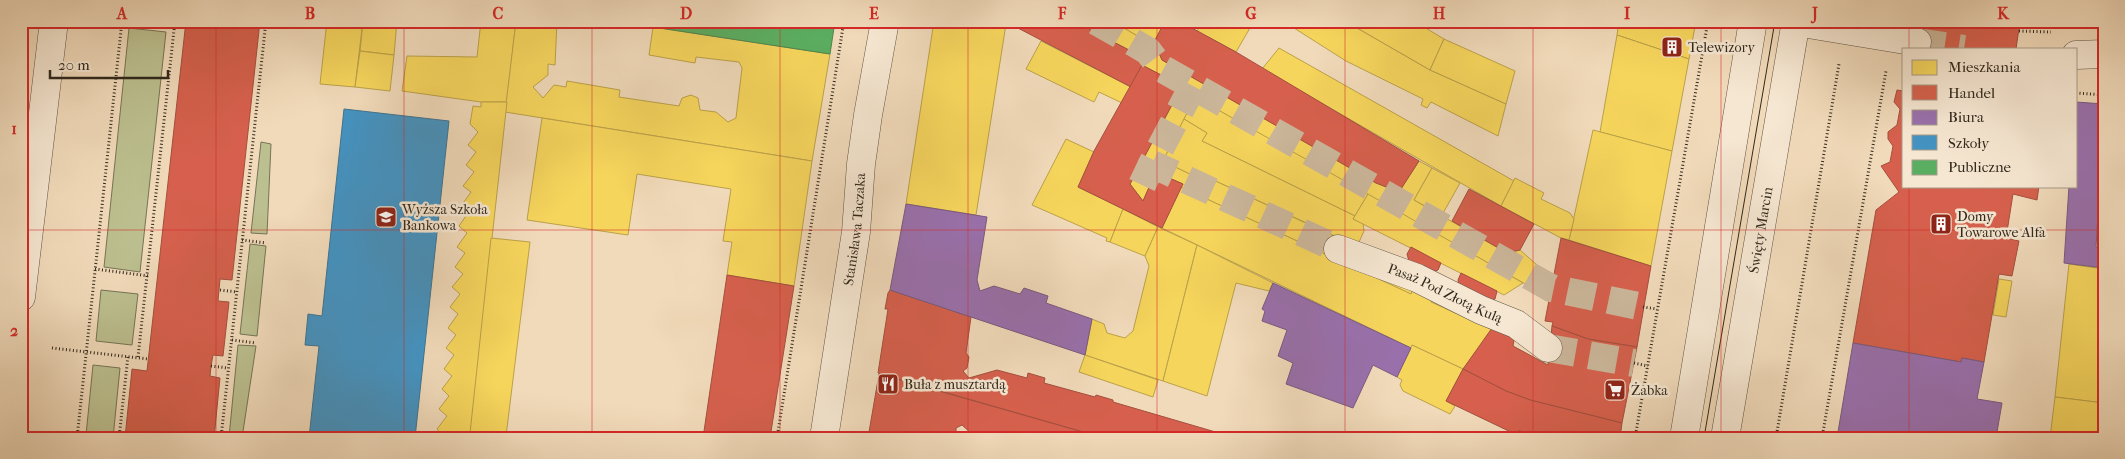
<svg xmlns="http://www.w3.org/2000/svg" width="2125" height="459" font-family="'IM FELL French Canon',serif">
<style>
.green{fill:#bcbf8f;stroke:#767456}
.homes{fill:#f6d55c;stroke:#bba149}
.shops{fill:#d6604d;stroke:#a44f3e}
.offices{fill:#9970ab;stroke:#7a5a80}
.schools{fill:#4393c3;stroke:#3e7391}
.public{fill:#5aae61;stroke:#4e864c}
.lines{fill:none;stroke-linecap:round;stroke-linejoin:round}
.street-tunnel{stroke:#cbb69a;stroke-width:28;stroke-dasharray:28 14;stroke-linecap:butt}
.street-casing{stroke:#615444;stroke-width:29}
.path{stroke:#31281c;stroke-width:3;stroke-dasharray:1 2.5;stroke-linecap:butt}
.street{stroke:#f6e7d2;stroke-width:28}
.tram{stroke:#31281c;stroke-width:1}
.grid{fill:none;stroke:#d62828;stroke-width:1;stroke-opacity:0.55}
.labels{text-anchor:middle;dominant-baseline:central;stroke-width:5;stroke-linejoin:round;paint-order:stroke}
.poi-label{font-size:14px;fill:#31281c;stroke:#f6e7d2;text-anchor:start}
.street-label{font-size:14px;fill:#31281c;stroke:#f6e7d2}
.neatline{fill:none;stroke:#d62828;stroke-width:2}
.grid-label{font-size:16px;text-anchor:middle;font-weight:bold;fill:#d62828}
</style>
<rect width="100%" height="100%" fill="#f1daba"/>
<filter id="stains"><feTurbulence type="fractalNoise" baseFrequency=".004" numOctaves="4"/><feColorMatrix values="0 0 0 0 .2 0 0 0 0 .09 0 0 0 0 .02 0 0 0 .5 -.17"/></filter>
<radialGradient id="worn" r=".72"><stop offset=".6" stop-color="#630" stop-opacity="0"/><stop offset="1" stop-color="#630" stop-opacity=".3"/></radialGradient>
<g class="green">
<polygon points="129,28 166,32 140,272 104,267"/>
<polygon points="261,142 271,144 267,234 251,233"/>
<polygon points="250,244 266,246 257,336 240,334"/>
<polygon points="101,290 138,294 132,345 96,341"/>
<polygon points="238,345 256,346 242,438 229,437"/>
<polygon points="93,365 120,368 113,438 86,435"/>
</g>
<g class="homes">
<polygon points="327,21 363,21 355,87 320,84"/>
<polygon points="363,21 397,21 394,55 360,51"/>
<polygon points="481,21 516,21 507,102 481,102 402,91 407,56 477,57"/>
<polygon points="516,21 557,21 555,65 548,64 548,75 533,87 543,98 554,85 566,87 567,81 620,90 619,97 679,106 682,98 691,95 698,98 700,110 716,112 728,122 736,118 742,68 739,62 696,57 695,63 649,55 653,27 830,54 812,161 505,112"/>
<polygon points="934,21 994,21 1006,24 976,215 906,204"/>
<polygon points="1083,21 1112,21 1153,45 1154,42 1162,60 1376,183 1399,192 1419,161 1432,168 1414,200 1507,253 1520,250 1553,279 1550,298 1195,97 1165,157 1167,163 1190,174 1192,170 1342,240 1415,286 1411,294 1181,187 1183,184 1160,174 1154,176 1143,201 1130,184 1182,86 1142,65 1146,59 1089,29 1091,26"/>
<polygon points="1112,21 1165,21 1153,45"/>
<polygon points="1203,21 1254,21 1236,52 1197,31"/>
<polygon points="1283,21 1345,21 1430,70 1506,104 1498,136 1431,102 1427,108 1421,105 1423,99 1346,61"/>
<polygon points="1345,21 1414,21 1444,39 1430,70"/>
<polygon points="1619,21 1696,21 1689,59 1617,35"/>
<polygon points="1617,35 1689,59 1672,151 1600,132"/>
<polygon points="1444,39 1515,71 1506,104 1430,70"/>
<polygon points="1041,41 1131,87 1122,103 1099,92 1094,102 1026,69"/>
<polygon points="1279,48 1514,181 1501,206 1262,69"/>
<polygon points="360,51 394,55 390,91 355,87"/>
<polygon points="1195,97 1368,194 1355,216 1202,141 1207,133 1184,119"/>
<polygon points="481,102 507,102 470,438 444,438 437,429 447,416 439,409 449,396 442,389 452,376 444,369 454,355 446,348 456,335 448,328 458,314 450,307 460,294 452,287 463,274 455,267 465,253 457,247 467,233 459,226 468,213 461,206 471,192 463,186 474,172 466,165 476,152 468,145 478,132 470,124 473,106 481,107"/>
<polygon points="542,118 812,161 794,286 727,275 732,242 723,241 731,189 637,174 628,235 527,220"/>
<polygon points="1184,119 1207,133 1202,141 1355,216 1353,219 1363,223 1364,231 1359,242 1352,244 1192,170 1190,174 1167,163 1165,157"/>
<polygon points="1593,130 1672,151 1651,266 1569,240"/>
<polygon points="1066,139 1094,152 1078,187 1123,209 1110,242 1106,241 1107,238 1032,205"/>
<polygon points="1432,168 1460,183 1442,215 1414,200"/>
<polygon points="1515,178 1544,193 1541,199 1570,213 1574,219 1569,240 1561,238 1501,206"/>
<polygon points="1181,187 1411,294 1415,286 1435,294 1431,302 1493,330 1463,369 1412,345 1411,348 1162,228"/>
<polygon points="1368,194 1523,283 1504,295 1353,219"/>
<polygon points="1123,209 1158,227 1145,256 1110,242"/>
<polygon points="1158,227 1197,245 1163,381 1085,355 1092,319 1104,324 1107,333 1125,338 1133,331 1149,266 1145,256"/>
<polygon points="491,238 530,242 506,436 470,433"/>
<polygon points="1197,245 1273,283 1269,291 1236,283 1207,396 1163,381"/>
<polygon points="2069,264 2104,269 2104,403 2055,397"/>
<polygon points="1999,279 2012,281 2006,317 1993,315"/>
<polygon points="1412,345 1463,369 1446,401 1455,406 1450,414 1403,391 1400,385 1402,380 1397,377"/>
<polygon points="1085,355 1158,380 1153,397 1079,372"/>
<polygon points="2055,397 2104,403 2104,438 2050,438"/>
</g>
<g class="shops">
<polygon points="186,21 260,21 232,280 220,279 218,301 229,302 223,356 213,355 211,366 210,376 220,378 214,438 125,438 132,369 147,371"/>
<polygon points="994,21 1083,21 1091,26 1089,29 1146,59 1131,87 1014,26"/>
<polygon points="1165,21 1179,21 1236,52 1419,161 1399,192 1376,183 1162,60 1154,42"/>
<polygon points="1921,21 2020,21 2016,49 1916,49"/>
<polygon points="1142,65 1182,86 1130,184 1143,201 1154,176 1160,174 1183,184 1162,228 1078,187 1094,151"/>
<polygon points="1897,90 1904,91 1904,186 2039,186 2037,200 2013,194 2006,238 2019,241 2012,276 1999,274 1984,362 1962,358 1961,362 1853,343 1876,210 1899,192 1881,166 1890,162 1893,146 1888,139 1888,132 1897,125 1900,109 1894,102"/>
<polygon points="1469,189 1534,224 1520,250 1507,253 1452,221"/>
<polygon points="1561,238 1651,266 1637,347 1588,339 1552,326 1553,322 1545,321"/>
<polygon points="1411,247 1441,263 1438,270 1427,274 1410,265 1407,254"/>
<polygon points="1461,273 1497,291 1495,299 1482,304 1460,293 1458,280"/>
<polygon points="727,275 794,286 770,438 703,438"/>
<polygon points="890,290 971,317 966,353 969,357 967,368 963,371 969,378 997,370 1027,378 1028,373 1045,378 1044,383 1095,397 1096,395 1113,400 1113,402 1236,438 1104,438 878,373 888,309 885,309 888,293"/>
<polygon points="1497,321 1515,334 1513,346 1548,365 1552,326 1588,339 1637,347 1622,423 1530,400 1506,391 1463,369"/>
<polygon points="1463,369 1506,391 1530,400 1622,423 1620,438 1522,438 1520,430 1515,434 1446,401"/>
<polygon points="879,374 1104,438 982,438 973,435 962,425 956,428 956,438 868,438"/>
</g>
<g class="offices">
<polygon points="2076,102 2104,104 2104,193 2099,197 2096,247 2104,249 2104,268 2064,263 2069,186 2076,186"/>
<polygon points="906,204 987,217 977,280 980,291 994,286 1020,294 1024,288 1048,296 1046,303 1092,319 1085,355 890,290"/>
<polygon points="1273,283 1411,348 1397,377 1373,365 1353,408 1286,384 1293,363 1278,356 1287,330 1262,321 1265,311 1262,309"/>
<polygon points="1853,343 1961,362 1962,358 1984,362 1977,399 2002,403 1996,438 1837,438"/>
</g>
<polygon class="schools" points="344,109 449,121 415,438 309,438 319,346 305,345 308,314 322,316"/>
<polygon class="public" points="654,21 835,21 830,54 653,27"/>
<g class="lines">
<g class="street-tunnel">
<polyline points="1096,21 1148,51 1161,68 1551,288 1643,307"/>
<polyline points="1917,42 1964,49"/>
<polyline points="1193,86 1152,164 1338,249"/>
<polyline points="1142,185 1152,164"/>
<polyline points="1548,348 1634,363"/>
</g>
<g class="street-casing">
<g id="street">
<polyline points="1796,22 1917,42"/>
<polyline points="2076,55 2104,54"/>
<path id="s1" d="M1338,249L1417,278L1481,310L1516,324L1548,348"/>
<polyline points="21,297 54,21"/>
<path id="s2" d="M824,438L856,232L861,164L868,115L885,21"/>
<polyline points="1684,438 1753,21"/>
<path id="s3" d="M1725,438L1796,21"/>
</g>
</g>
<g class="path">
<polyline points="2019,31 2051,32"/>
<polyline points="2076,93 2104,95"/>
<polyline points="242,240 266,243"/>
<polyline points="95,269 149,276"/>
<polyline points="220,290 237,292"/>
<polyline points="1643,307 1657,309"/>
<polyline points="232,340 256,343"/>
<polyline points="52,348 148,359"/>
<polyline points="138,357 175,21"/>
<polyline points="1634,363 1648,366"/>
<polyline points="211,366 228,368"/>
<polyline points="77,438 122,21"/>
<polyline points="119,438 128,356"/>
<polyline points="221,438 266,21"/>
<polyline points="777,438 844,21"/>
<polyline points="1635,438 1708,21"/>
<polyline points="1776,438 1839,64"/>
<polyline points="1822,438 1886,71"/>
</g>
<use href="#street" class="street"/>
<polyline class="tram" points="1704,438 1775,21"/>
</g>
<path class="grid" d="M216,21V438M404,21V438M592,21V438M780,21V438M968,21V438M1157,21V438M1345,21V438M1533,21V438M1721,21V438M1909,21V49M1909,186V438M21,230H2104"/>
<defs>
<g id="building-square" transform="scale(1.125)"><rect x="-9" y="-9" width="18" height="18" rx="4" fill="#8f2418" stroke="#f6e7d2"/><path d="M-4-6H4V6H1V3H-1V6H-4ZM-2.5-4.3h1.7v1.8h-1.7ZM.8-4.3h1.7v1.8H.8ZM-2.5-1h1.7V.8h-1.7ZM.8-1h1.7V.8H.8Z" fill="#fff"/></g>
<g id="university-square" transform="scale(1.125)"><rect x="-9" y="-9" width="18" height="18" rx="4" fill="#8f2418" stroke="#f6e7d2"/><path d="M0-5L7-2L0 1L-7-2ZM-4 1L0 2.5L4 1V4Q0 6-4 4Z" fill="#fff"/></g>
<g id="restaurant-square" transform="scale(1.125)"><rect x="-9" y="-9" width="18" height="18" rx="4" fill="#8f2418" stroke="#f6e7d2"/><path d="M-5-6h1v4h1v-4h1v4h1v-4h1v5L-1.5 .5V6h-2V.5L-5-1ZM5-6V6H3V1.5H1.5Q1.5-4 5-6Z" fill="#fff"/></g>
<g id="supermarket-square" transform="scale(1.125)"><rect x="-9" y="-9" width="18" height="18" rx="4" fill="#8f2418" stroke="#f6e7d2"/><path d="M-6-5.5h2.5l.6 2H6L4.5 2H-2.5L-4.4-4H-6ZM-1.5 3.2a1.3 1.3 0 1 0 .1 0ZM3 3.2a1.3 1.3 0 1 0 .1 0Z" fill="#fff"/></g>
</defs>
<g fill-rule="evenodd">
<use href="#building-square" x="1672" y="47"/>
<use href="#university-square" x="386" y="217"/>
<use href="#building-square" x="1941" y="224"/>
<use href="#restaurant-square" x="888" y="384"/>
<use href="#supermarket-square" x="1615" y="390"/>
</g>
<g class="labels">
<g class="poi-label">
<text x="1688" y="47">Telewizory</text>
<text x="402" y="209">Wyższa Szkoła<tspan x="402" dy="16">Bankowa</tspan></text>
<text x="1957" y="216">Domy<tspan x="1957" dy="16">Towarowe Alfa</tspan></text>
<text x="904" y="384">Buła z musztardą</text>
<text x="1631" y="390">Żabka</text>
</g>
<g class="street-label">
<text stroke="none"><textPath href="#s2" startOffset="211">Stanisława Taczaka</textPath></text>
<text stroke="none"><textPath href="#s3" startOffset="211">Święty Marcin</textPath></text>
<text stroke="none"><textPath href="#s1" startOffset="116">Pasaż Pod Złotą Kulą</textPath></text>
</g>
</g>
<rect width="2125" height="459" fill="none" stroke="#f1daba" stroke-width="55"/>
<rect x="1902" y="48" width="175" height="140" fill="#f6e7d2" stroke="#a79b89"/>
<rect x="1912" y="60" width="25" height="15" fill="#f6d55c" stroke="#a79b89"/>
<text x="1948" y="72" font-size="15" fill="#31281c">Mieszkania</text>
<rect x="1912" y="85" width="25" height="15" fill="#d6604d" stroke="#a79b89"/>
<text x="1948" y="98" font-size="15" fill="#31281c">Handel</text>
<rect x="1912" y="110" width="25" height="15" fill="#9970ab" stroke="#a79b89"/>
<text x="1948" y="122" font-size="15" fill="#31281c">Biura</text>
<rect x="1912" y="135" width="25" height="15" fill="#4393c3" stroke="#a79b89"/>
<text x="1948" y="148" font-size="15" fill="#31281c">Szkoły</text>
<rect x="1912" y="160" width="25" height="15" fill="#5aae61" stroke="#a79b89"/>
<text x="1948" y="172" font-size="15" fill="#31281c">Publiczne</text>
<path d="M50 70v8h118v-8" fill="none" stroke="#31281c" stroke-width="2.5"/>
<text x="58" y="70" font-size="15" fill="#31281c" stroke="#f6e7d2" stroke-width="4" paint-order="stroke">20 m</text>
<rect x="28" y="28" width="2070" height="404" class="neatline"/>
<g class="grid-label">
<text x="122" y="19">A</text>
<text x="310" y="19">B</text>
<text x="498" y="19">C</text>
<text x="686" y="19">D</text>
<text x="874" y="19">E</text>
<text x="1062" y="19">F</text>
<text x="1251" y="19">G</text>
<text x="1439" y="19">H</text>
<text x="1627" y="19">I</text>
<text x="1815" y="19">J</text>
<text x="2003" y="19">K</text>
<text x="14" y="134">1</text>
<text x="14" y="336">2</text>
</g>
<rect width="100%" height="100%" filter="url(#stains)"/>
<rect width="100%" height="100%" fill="url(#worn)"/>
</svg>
